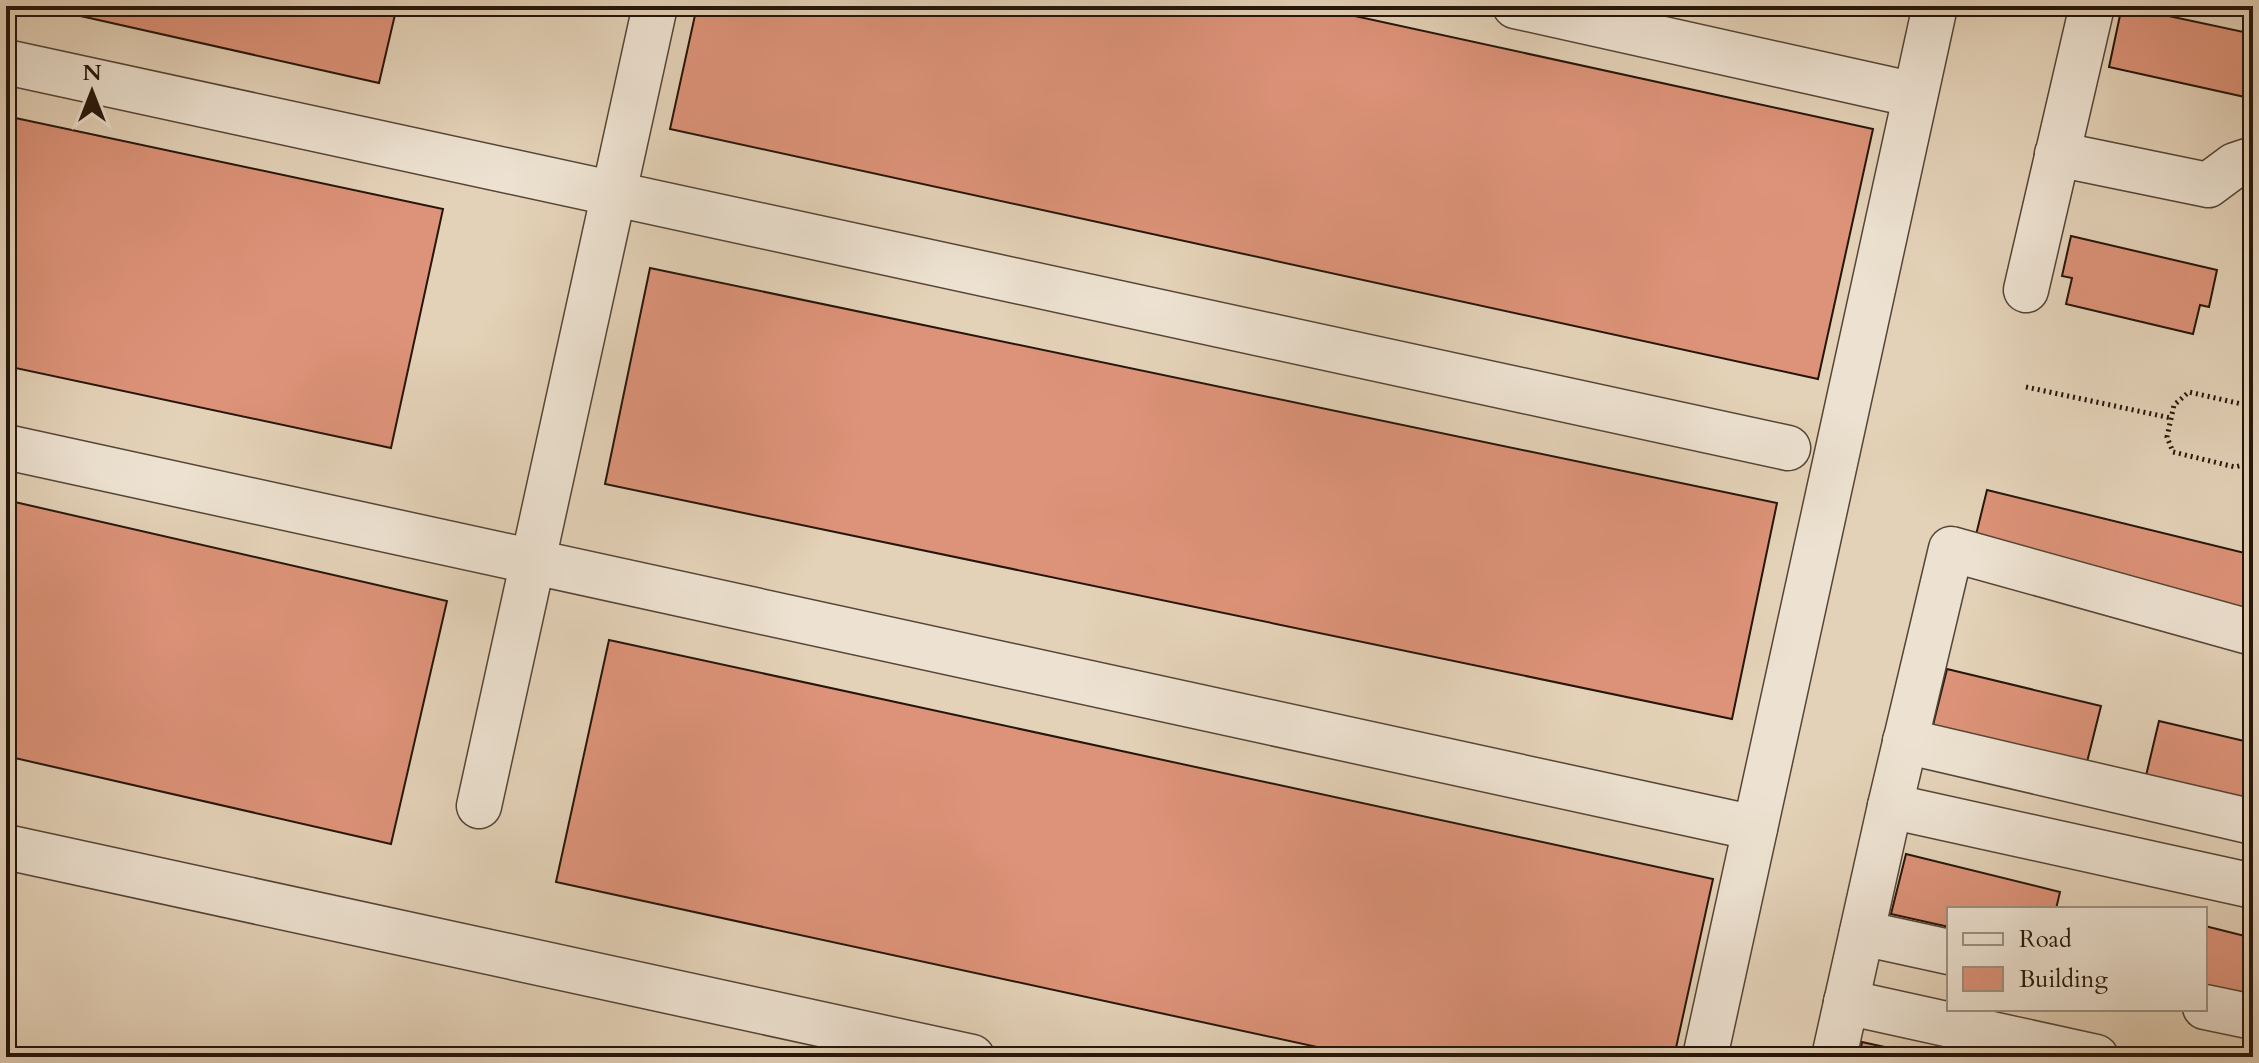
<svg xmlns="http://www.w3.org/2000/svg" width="2259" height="1063" font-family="Cardo,serif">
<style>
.building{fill:#dd9379;stroke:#25160b;stroke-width:2}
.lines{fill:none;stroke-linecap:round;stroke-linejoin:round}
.minor-casing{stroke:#554536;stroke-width:47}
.path{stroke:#25160b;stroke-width:5;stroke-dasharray:2 4;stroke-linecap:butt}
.minor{stroke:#ede2d1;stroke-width:44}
</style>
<rect width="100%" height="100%" fill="#e4d2b8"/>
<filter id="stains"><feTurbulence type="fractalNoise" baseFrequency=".0025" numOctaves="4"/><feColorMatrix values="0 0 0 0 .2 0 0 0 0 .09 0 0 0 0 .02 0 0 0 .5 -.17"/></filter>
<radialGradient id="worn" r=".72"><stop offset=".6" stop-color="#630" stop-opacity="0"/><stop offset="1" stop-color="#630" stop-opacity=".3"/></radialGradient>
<g class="building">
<polygon points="36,6 397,6 379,83"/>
<polygon points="697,6 1309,6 1873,129 1818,379 670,129"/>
<polygon points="2122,6 2253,34 2253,70 2245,97 2109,67"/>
<polygon points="6,116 443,209 391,448 6,366"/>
<polygon points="2071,236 2217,270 2209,307 2200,305 2193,334 2066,304 2072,278 2062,276"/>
<polygon points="650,268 1777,503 1732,719 605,484"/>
<polygon points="1987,490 2253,555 2253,611 1974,543"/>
<polygon points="6,500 447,601 391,844 6,756"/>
<polygon points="609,640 1713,879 1674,1057 1363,1057 556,882"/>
<polygon points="1947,669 2101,706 2086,766 1932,729"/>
<polygon points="2159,721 2253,743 2253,806 2145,780"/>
<polygon points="1906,854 2060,892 2056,909 1949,909 1949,927 1891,914"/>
<polygon points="2205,926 2253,938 2253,1001 2205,990"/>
<polygon points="1862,1042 1930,1057 1859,1057"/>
</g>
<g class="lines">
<g class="minor-casing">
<g id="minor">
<polyline points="1515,6 1915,95"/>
<polyline points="6,62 1788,448"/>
<polyline points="2057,154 2208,185 2235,165 2253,159"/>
<polyline points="2026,290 2092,6"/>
<polyline points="6,447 1755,828"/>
<polyline points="1905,741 2253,822"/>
<polyline points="479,806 655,6"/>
<polyline points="1890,806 2253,886"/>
<polyline points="6,847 972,1057"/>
<polyline points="1862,933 1949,952"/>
<polyline points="1846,1002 2096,1057"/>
<polyline points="2205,1007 2253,1017"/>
<polyline points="1705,1057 1935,6"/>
<polyline points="1834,1057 1890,806 1951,549 2253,633"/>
</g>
</g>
<g class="path">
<polyline points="2026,387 2171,418"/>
<polyline points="2253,413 2246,405 2189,392 2174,405 2167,437 2173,452 2235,467 2251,463 2253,457"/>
</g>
<use href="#minor" class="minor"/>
</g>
<rect width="2259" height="1063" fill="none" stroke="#e4d2b8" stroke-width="32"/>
<rect x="8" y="8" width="2243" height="1047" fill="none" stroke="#25160b" stroke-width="4"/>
<rect x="16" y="16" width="2227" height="1031" fill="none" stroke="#25160b" stroke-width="2"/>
<rect x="1947" y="907" width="260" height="104" fill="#ede2d1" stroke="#9d9082" stroke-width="2"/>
<rect x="1963" y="933" width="40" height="12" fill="#ede2d1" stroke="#9d9082" stroke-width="2"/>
<text x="2019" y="947" font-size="24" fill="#25160b">Road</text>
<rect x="1963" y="967" width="40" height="24" fill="#dd9379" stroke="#9d9082" stroke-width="2"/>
<text x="2019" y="987" font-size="24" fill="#25160b">Building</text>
<g transform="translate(92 92)" stroke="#ede2d1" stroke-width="6" paint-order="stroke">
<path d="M0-6L14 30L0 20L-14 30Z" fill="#25160b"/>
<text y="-12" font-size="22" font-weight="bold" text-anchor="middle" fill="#25160b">N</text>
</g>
<rect width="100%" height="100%" filter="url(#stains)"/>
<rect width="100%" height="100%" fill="url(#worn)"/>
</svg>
